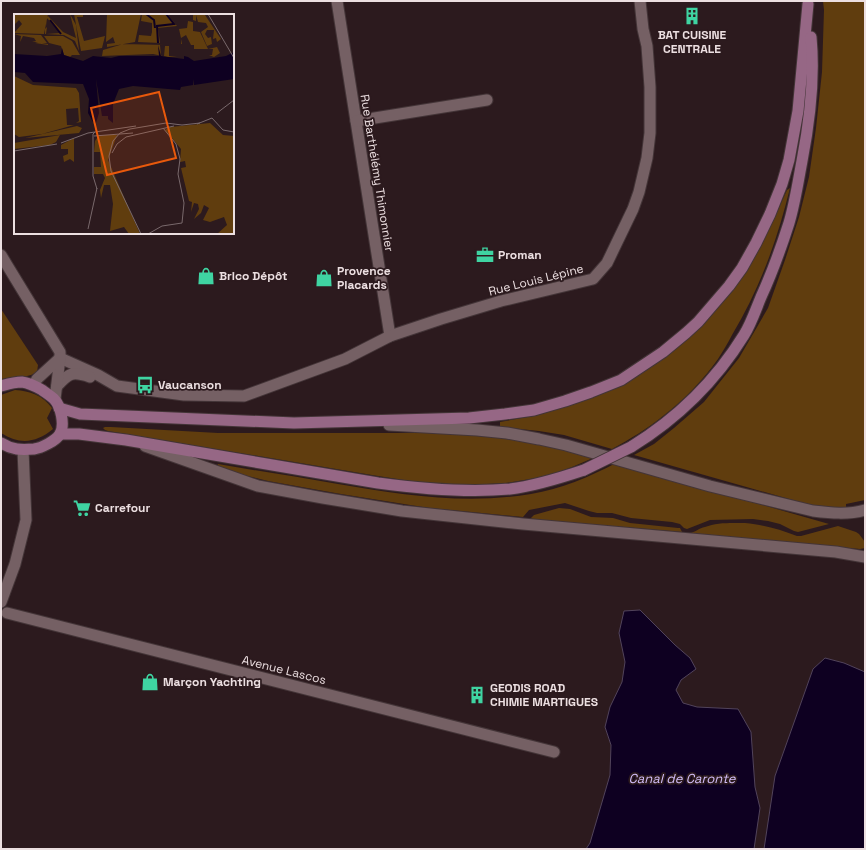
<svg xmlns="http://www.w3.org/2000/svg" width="866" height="850" font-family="'Space Grotesk',sans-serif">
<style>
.green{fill:#603d0e}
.water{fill:#0e0021;stroke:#51435b}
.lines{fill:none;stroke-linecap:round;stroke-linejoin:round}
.minor-casing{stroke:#443538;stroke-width:13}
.tertiary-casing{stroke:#443538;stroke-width:13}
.secondary-casing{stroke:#443538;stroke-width:13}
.minor{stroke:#756064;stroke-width:11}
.tertiary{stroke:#756064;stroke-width:11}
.secondary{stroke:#966785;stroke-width:11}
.secondary-bridge-casing{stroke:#443538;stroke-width:13;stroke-linecap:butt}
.secondary-bridge{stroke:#966785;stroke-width:11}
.labels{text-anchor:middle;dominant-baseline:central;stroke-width:3.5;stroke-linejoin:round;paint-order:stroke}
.poi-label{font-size:12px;font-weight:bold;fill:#ecdfe1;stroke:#2c1a1e;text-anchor:start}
.street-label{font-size:12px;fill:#ecdfe1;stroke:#2c1a1e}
.water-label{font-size:13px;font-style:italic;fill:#d3befa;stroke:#2c1a1e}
.inset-river{fill:none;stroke:#0e0021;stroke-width:2}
.inset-road{fill:none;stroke:#79696c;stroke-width:1}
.view{fill:#e8590c;fill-opacity:0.15;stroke:#e8590c;stroke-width:2}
.inset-edge{fill:none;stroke:#ecdfe1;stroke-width:2}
</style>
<rect width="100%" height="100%" fill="#2c1a1e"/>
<g class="green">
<polygon points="823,1 865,1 865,500 846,504 846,508 817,507 634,455 654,444 674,428 704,402 739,358 768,308 785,260 799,217 809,177 816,128 822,72 824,10"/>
<path d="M790,188C777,241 760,288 732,335C728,343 723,351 718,359C704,379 683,401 663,416C647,429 630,439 612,449L564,435L539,431L500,427V422L538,415L597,396L638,374L752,262L771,225L787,190Z"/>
<polygon points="1,309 38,365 37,372 31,375 23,377 1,379"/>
<path d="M15,390C30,391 42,395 52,408L47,418L53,429C36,443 20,445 1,433V395Z"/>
<path d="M105,427H111L218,433H447C486,436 525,439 563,449C573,451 583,455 593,458L572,467L548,476L506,483L468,485L422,483L372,475L108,431L105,430L103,428Z"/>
<path d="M616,463L829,524L798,532L794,531L780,524L768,521L753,519L710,520L687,529L684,528L680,524L672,522L631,518L612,513H597L589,511L565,503L529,510L523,517L429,508L341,494L268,481L239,474L217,466L218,464C258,471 298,477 338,484C402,495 466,505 531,494C561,489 589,477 616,463Z"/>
<polygon points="559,508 570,509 591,517 613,518 630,523 678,528 680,528 682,532 530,519 534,515"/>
<path d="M745,523C764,525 779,529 797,536H801L838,526L856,532L859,534L865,542V548L860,549L771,541L690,533C696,532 699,528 705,527C717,522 732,523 745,523Z"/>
</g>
<g class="water">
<polygon points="640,610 675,645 690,658 696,669 681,680 676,690 683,703 697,707 738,709 751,732 755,787 760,808 754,849 586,849 590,843 610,775 611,745 605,727 610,707 622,682 625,662 619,633 624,611"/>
<polygon points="825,658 844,663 865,672 865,849 764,849 775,776 813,669"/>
</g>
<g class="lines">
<g class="minor-casing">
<g id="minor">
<polyline points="337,1 390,336"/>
<polyline points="356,121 487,100"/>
<polyline points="60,358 98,375 117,386 184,395 244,396 345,359 390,336 441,319 501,301 593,279 607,263 633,209 639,192 647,158 650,133 650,87 647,46 643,29 640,1"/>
<path d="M57,386C69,373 72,371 90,377"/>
<polyline points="1,602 15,564 26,520 23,450"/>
<polyline points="7,613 554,752"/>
</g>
</g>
<g class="tertiary-casing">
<g id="tertiary">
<polyline points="1,255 7,265 60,352 60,358 55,399"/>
<polyline points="34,385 37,379 60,358"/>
<path d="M389,425L477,430L507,433L539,439L566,445L710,486L813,511C830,513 848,515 865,510"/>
<polyline points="145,446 258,486 323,498 402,511 523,524 836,552 865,557"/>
</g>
</g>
<g class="secondary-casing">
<g id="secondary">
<path d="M1,386C8,384 14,382 22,382C30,383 35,386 42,390C46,393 51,396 54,399C61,406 65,425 60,434C56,441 41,448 34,449C21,450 12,450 1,443"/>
<polyline points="59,408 80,414 294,423 469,418 505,414 534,410 565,401 591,392 621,380 663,352 686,333 698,322 729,286 742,268 756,243 770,214 782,184 789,160 798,111 808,4"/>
<path d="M60,434H79L126,440L378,483C422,489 466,493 510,489C535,486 560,478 584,470"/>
<path d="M631,447C678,418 715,382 744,335C751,324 756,309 761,297C772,273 781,248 789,223C795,203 798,182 802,161C810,120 815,79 811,37"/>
</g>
</g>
<use href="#minor" class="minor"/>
<use href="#tertiary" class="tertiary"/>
<use href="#secondary" class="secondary"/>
<g class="secondary-bridge-casing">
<polyline id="secondary-bridge" points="584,470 631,447"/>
</g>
<use href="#secondary-bridge" class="secondary-bridge"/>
</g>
<defs>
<g id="building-bare" transform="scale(1.38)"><path d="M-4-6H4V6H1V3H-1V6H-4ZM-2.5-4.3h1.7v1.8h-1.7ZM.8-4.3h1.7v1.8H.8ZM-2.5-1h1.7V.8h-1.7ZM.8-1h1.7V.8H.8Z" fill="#3fd4a2" stroke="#2c1a1e" stroke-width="2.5" paint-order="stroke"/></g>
<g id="office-bare" transform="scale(1.38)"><path d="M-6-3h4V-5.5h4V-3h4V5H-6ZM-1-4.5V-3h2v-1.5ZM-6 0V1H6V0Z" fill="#3fd4a2" stroke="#2c1a1e" stroke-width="2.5" paint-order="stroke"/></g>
<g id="shop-bare" transform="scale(1.38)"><path d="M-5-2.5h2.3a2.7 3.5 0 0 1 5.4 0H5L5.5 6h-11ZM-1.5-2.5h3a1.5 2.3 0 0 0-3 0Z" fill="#3fd4a2" stroke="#2c1a1e" stroke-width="2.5" paint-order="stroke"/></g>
<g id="bus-bare" transform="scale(1.38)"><path d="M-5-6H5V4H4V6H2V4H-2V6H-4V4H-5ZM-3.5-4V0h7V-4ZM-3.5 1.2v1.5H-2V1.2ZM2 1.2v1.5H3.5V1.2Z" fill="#3fd4a2" stroke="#2c1a1e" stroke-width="2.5" paint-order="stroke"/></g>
<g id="supermarket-bare" transform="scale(1.38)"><path d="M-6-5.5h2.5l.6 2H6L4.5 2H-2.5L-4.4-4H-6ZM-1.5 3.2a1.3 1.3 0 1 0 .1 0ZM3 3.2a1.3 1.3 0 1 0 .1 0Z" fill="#3fd4a2" stroke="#2c1a1e" stroke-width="2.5" paint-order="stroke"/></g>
</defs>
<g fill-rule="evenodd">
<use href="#building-bare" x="692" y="16"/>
<use href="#office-bare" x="485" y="255"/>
<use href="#shop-bare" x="206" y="276"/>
<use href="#shop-bare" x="324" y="278"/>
<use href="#bus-bare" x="145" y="385"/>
<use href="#supermarket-bare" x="82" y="508"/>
<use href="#shop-bare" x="150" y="682"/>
<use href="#building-bare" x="477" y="695"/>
</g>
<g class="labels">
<g class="poi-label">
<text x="692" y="35" text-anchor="middle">BAT CUISINE<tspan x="692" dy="14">CENTRALE</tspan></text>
<text x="498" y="255">Proman</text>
<text x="337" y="271">Provence<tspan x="337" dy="14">Placards</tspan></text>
<text x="219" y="276">Brico Dépôt</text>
<text x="158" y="385">Vaucanson</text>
<text x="95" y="508">Carrefour</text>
<text x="163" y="682">Marçon Yachting</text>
<text x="490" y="688">GEODIS ROAD<tspan x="490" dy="14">CHIMIE MARTIGUES</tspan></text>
</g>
<g class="street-label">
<text transform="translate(377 173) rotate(81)">Rue Barthélémy Thimonnier</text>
<text transform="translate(536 280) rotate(-14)">Rue Louis Lépine</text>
<text transform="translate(284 670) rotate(14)">Avenue Lascos</text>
</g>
<g class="water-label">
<text x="682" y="778">Canal de Caronte</text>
</g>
</g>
<g transform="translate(14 14)">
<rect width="220" height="220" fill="#2c1a1e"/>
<path d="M0,0H34L30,20L0,19L8,10L5,6L0,11ZM56,0L62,11L65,37L61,27L50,21L31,20V15L33,13L32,20L46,19L33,4L32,12V6L34,2L49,18L62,24ZM60,0H69V3H63L70,27L91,22L88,34L67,37ZM93,0H127L121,28L93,33V30L101,29L99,23L92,28ZM128,0L154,1L163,12L144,14L146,29L167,30V25L168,30L124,28L125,21L137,22L138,18V9L127,7ZM179,0L191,1L207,25L203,28L202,24L199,25L200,16H193L191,20L194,24L197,23L198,30L193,32L187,18L194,13L192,9L184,8L182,1V7L179,6ZM174,7L179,8V17L186,18L194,35L203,33L206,39L200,43L195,41H198L199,35H180V31H177L172,21L167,24L165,15L173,14ZM0,20L27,21L33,29H28L34,30V31L21,29L24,28H18L22,27L20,24L9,22L6,28L7,22ZM30,22H49L58,27L66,41H58L56,43L50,41L47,32L35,29ZM109,30L150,31H146L147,42H150L151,32H155V42L163,43H153L139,40L88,42L89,36ZM0,62L19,71L62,74L65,79L67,108L62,109L65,107L64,94L52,95L53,111H60L28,120L5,123L0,120ZM196,109L209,121L220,122V220H203L213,211L210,203L196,208L189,206L195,194L190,191L187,199L180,205L185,195L184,190L180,189L177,198L178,188L175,187L167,154L172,153L171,147L166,148L167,135L151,116L156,113ZM63,112L68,114L65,119L11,124ZM46,121L42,128L36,131L0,135V129ZM85,121H103L94,146L126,220H115L110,213L96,217L99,190L96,171H90L87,184L86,176L91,164L89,160H80V153H87L86,138H80L81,127ZM60,124V148L56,145L50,148L49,142L54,140V135H47V131Z" fill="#603d0e"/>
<path d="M144,31L147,42L170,45V42L174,43L180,47L212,42L220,38V65L180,71L179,65V71L167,73L166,76L119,72L105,75L99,90V109L94,105V102H88L82,65L85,99L82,109L79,108L74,99L75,85L69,70L19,68L11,59L0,58V40L33,42L47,40L48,34L50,41L69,47L79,42L97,44L105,42H145Z" fill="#0e0021"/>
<path class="inset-river" d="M132,0L140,6L141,14M36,6L47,20M144,29L143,12L160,10L152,0"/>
<path class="inset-road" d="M194,0L220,44M203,99L220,86M183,110L198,104L209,116L220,118M81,118L79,120V162L83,175M80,122L119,119M47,129L74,119L122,112M0,137L43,130M98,139L103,130L112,123L160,112M74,215L83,174M127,220L97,157L95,142L99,127L106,119L116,115L152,109L168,111L186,109M134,220L148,212L168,209L170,189L164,160L166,145L162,130L149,114"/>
<path class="view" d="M145,78L162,144L93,161L77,94Z"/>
<rect width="220" height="220" class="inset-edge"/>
</g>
<rect width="866" height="850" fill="none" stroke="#ecdfe1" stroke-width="4"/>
</svg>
